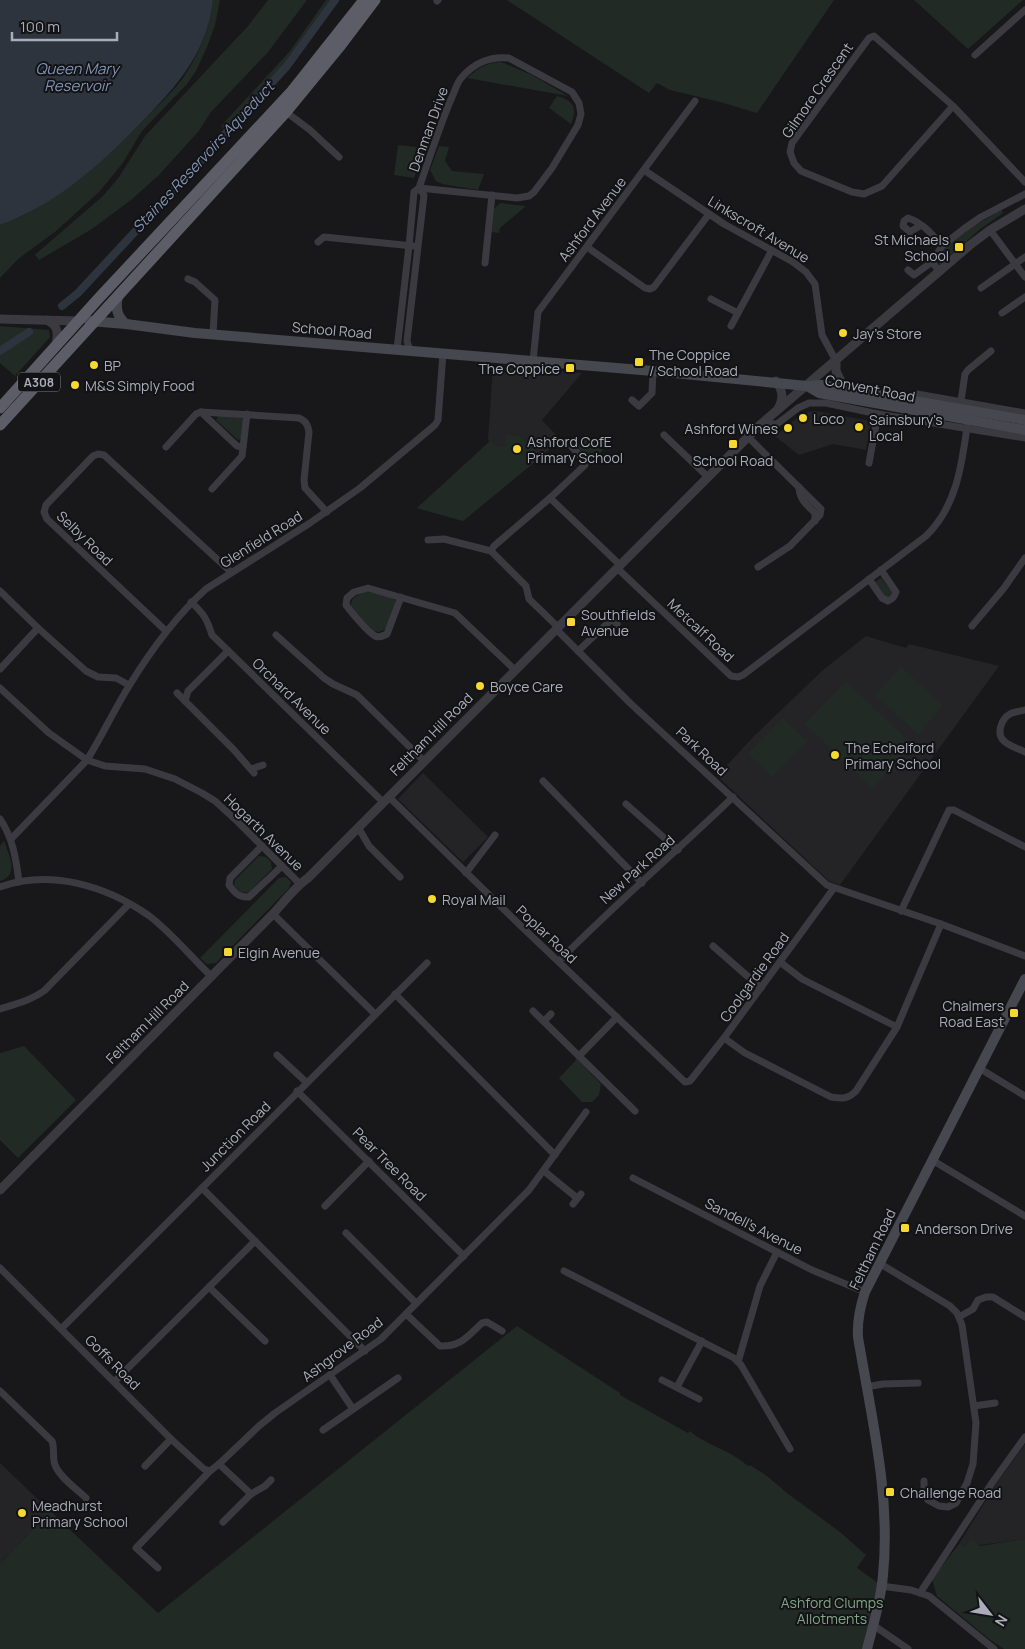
<svg xmlns="http://www.w3.org/2000/svg" width="1025" height="1649" font-family="Manrope,sans-serif">
<style>
.built{fill:#242427}
.green{fill:#212a24}
.water{fill:#2d343e}
.lines{fill:none;stroke-linecap:round;stroke-linejoin:round}
.canal{stroke:#2d343e;stroke-width:8}
.minor{stroke:#3b3a41;stroke-width:7}
.tertiary{stroke:#3b3a41;stroke-width:9}
.secondary{stroke:#46474f;stroke-width:10}
.trunk{stroke:#5c5d67;stroke-width:11}
.poi-dot{fill:#f6d833;stroke:#131315;stroke-width:2}
.labels{text-anchor:middle;dominant-baseline:central;stroke-width:4;stroke-linejoin:round;paint-order:stroke}
.shield{fill:#131315;stroke:#7d7e88;stroke-width:1}
.shield-label{font-size:12px;font-weight:bold;fill:#aaacba}
.street-label{font-size:14px;fill:#aaacba;stroke:#131315}
.poi-label{font-size:14px;fill:#aaacba;stroke:#131315;text-anchor:start}
.park-label{font-size:14px;fill:#80a589;stroke:#131315}
.water-label{font-size:15px;font-style:italic;fill:#8093b5;stroke:#131315}
</style>
<rect width="100%" height="100%" fill="#18181a"/>
<g class="built">
<polygon points="493,366 582,373 542,420 561,440 463,521 417,508 490,442 488,440"/>
<polygon points="815,411 871,421 866,450 833,444 799,455 775,436 803,413"/>
<polygon points="866,636 906,648 909,644 999,666 840,885 829,881 717,776 755,735 823,670"/>
<polygon points="423,773 488,837 463,862 398,799"/>
<polygon points="1025,1444 1025,1539 965,1547 959,1544 996,1484"/>
<polygon points="0,1463 46,1507 43,1519 0,1564"/>
</g>
<g class="green">
<path d="M213,0H220L215,25L207,47L196,71L187,84L142,131L122,164L99,192L56,231L18,259L0,278V225C56,205 100,164 141,123C155,108 171,94 183,78C199,54 210,28 213,0Z"/>
<polygon points="268,0 307,0 268,52 211,112 198,132 158,176 131,200 92,229 39,260 35,255 37,253 103,196 119,177 145,136 248,26"/>
<polygon points="326,0 332,0 286,63 225,130 221,126 290,51"/>
<polygon points="507,0 834,0 757,113 720,102 670,90 657,83 649,93"/>
<polygon points="914,0 1023,0 968,49"/>
<path d="M501,62L532,75L568,96L467,78C478,68 486,63 501,62Z"/>
<path d="M557,96C573,100 578,108 571,124L549,108Z"/>
<polygon points="398,145 425,148 414,178 394,175"/>
<polygon points="439,146 449,147 445,161 452,171 484,174 478,190 442,184 436,181 430,170"/>
<polygon points="500,203 526,206 500,228 499,233 492,232 494,209"/>
<path d="M1002,210L1003,213L979,230L940,265L938,261C943,241 984,220 1002,210Z"/>
<polygon points="0,326 49,330 50,337 15,376 0,363 0,354 30,335 28,330 0,348"/>
<polygon points="218,416 239,416 244,420 241,439 238,440 216,420"/>
<polygon points="507,434 519,436 542,456 463,521 417,508 490,441 499,447 505,446"/>
<polygon points="586,434 603,450 593,461 575,445"/>
<polygon points="881,578 892,592 889,598 884,597 875,582"/>
<path d="M364,592C374,592 389,594 396,601L386,629L379,632L374,631L351,608C350,598 356,596 364,592Z"/>
<polygon points="901,667 943,706 918,734 875,695"/>
<polygon points="846,681 913,745 872,788 805,724"/>
<polygon points="783,718 807,741 772,777 748,754"/>
<path d="M4,841C9,855 20,875 0,881V846Z"/>
<polygon points="259,856 266,857 271,862 272,869 248,893 241,892 234,886 235,880"/>
<polygon points="286,877 291,882 289,888 216,963 207,964 200,958 279,878"/>
<polygon points="24,1046 76,1100 18,1158 0,1140 0,1053"/>
<polygon points="577,1059 601,1084 599,1095 592,1102 582,1102 559,1078"/>
<path d="M517,1326L620,1393V1395L688,1433L690,1431C707,1446 731,1450 748,1466L750,1465L767,1476L787,1493L840,1532L866,1555L857,1568L878,1583L862,1649H0V1564L43,1519L46,1507L158,1613Z"/>
<polygon points="971,1539 980,1546 1025,1539 1025,1649 1004,1649 989,1639 937,1596 932,1579 959,1544 965,1547"/>
</g>
<path class="water" d="M0,0H213C207,57 171,92 133,131C94,170 53,206 0,225Z"/>
<g class="lines">
<g class="canal">
<polyline points="62,306 78,293 184,179 287,66 335,0"/>
<polyline points="0,351 29,332"/>
</g>
<g class="minor">
<polyline points="437,1 438,0"/>
<polyline points="975,55 1025,10"/>
<polyline points="953,106 882,186 864,194 852,192 801,171 794,163 790,152 792,143 869,38 874,36 953,106 1025,182"/>
<polyline points="286,112 310,130 339,157"/>
<polyline points="644,170 724,224 793,262 806,272 815,284 822,335 836,361"/>
<path d="M921,225L910,232L903,226L904,221L908,218C923,223 932,234 942,246"/>
<polyline points="990,230 1025,277"/>
<polyline points="318,242 324,237 413,246"/>
<polyline points="587,247 645,288 650,289 654,287 709,214"/>
<polyline points="485,263 492,195"/>
<polyline points="908,270 914,275 932,262"/>
<polyline points="940,272 932,262 942,246 965,228 981,217 1025,194"/>
<polyline points="188,279 195,282 215,300 213,334"/>
<polyline points="981,288 1025,257"/>
<polyline points="711,299 738,313"/>
<polyline points="1002,313 1025,297"/>
<polyline points="731,326 772,250"/>
<path d="M397,349L409,246L414,192L419,188C430,157 439,127 452,97C455,91 457,82 462,77C475,62 490,56 509,58L572,92L579,103L581,114L578,125L552,168L534,192L529,196L517,198L419,188"/>
<polyline points="410,350 407,341 424,195 419,188"/>
<polyline points="533,361 538,312 695,101"/>
<polyline points="906,399 917,394 1025,413"/>
<polyline points="632,400 639,406 652,393 653,371"/>
<polyline points="961,401 965,374 968,370 991,351"/>
<polyline points="201,412 237,446 243,447"/>
<polyline points="767,419 772,424 777,424 798,408 809,403 826,403 878,414 1025,438"/>
<polyline points="664,435 708,477"/>
<polyline points="748,437 821,509 820,515 790,546 758,567"/>
<path d="M166,447L196,414L201,412L299,418C306,421 308,425 309,432L304,480L305,488L327,512"/>
<polyline points="869,463 878,414"/>
<path d="M799,487C799,499 807,505 815,513V521"/>
<polyline points="212,489 242,456 247,414"/>
<polyline points="550,498 620,565"/>
<polyline points="428,540 444,539 491,551 526,586 529,599 558,627"/>
<polyline points="491,551 494,546 550,498 585,465 585,461 572,447"/>
<path d="M617,568L731,676L738,677L743,675L926,536C958,505 962,462 968,420"/>
<path d="M869,579L882,598L888,601C893,599 894,597 896,592L881,570"/>
<polyline points="0,591 38,628 86,671 98,677 116,678 129,685"/>
<path d="M401,597L387,634C383,636 379,638 375,636C368,632 351,612 346,605L347,598L354,592L368,588L455,613L515,670"/>
<path d="M191,602C204,614 207,619 212,635L383,802"/>
<polyline points="972,626 1004,588 1025,558"/>
<polyline points="556,629 630,703 827,885 941,924 1025,956"/>
<polyline points="166,631 47,519 44,512 46,505 93,456 98,454 104,455 231,572"/>
<polyline points="276,635 324,678 333,684 357,695 424,761"/>
<polyline points="578,651 612,619 617,624"/>
<polyline points="0,669 38,628"/>
<path d="M0,688L49,733L87,760C102,736 114,710 129,686C151,650 175,617 206,589L310,523L360,488L435,425L438,420L443,353"/>
<polyline points="177,693 234,750 254,773"/>
<polyline points="185,701 188,691 228,651"/>
<path d="M1025,710C1020,711 1014,712 1010,714C1001,719 996,734 1004,741C1009,746 1019,749 1025,752"/>
<polyline points="251,769 263,765"/>
<polyline points="543,781 642,883"/>
<polyline points="389,797 522,927 685,1082 690,1081 724,1038 834,888"/>
<polyline points="626,804 678,850"/>
<path d="M0,819C13,838 16,859 19,882"/>
<polyline points="358,827 369,846 400,877"/>
<polyline points="11,839 87,760 105,766 145,769 175,779 202,793 215,801 238,822 300,884"/>
<path d="M262,846L230,878L229,885C234,892 239,898 249,897L282,866"/>
<polyline points="466,873 495,835"/>
<path d="M0,887C51,869 106,886 148,915C170,931 192,958 212,977"/>
<polyline points="901,911 949,810 954,810 1025,847"/>
<polyline points="273,914 375,1014"/>
<polyline points="713,946 761,988"/>
<path d="M559,961C615,904 676,852 733,797"/>
<polyline points="780,962 802,979 897,1027"/>
<polyline points="395,994 555,1155"/>
<path d="M0,1009C16,1004 32,1000 45,990L129,904"/>
<polyline points="533,1011 635,1111"/>
<polyline points="544,1021 551,1014"/>
<path d="M724,1038L745,1053L831,1097C842,1099 848,1099 856,1091L897,1027L941,924"/>
<polyline points="277,1055 306,1082"/>
<polyline points="579,1056 617,1017"/>
<polyline points="979,1068 1025,1096"/>
<polyline points="297,1091 464,1256"/>
<polyline points="932,1160 1025,1216"/>
<polyline points="544,1171 577,1198"/>
<polyline points="633,1178 812,1270 865,1292"/>
<polyline points="202,1188 365,1351"/>
<polyline points="573,1204 581,1194"/>
<polyline points="325,1206 369,1161"/>
<polyline points="346,1233 416,1303"/>
<polyline points="879,1263 950,1306 957,1313 962,1325 976,1423 973,1464 967,1483 956,1503 948,1507 939,1506 928,1500 924,1494 924,1481"/>
<polyline points="0,1268 171,1439 204,1469 210,1471"/>
<polyline points="564,1271 734,1358 741,1365 790,1449"/>
<polyline points="209,1287 265,1341"/>
<path d="M406,1314L440,1346C461,1347 468,1336 482,1323L487,1322L502,1331"/>
<polyline points="959,1317 973,1309 978,1300 986,1297 993,1297 1025,1317"/>
<polyline points="62,1328 427,963"/>
<polyline points="738,1362 760,1286 777,1252"/>
<polyline points="330,1375 353,1409"/>
<polyline points="662,1380 699,1399"/>
<polyline points="115,1381 255,1241"/>
<polyline points="677,1387 702,1341"/>
<polyline points="866,1387 883,1384 918,1383"/>
<path d="M0,1391L52,1441C55,1449 52,1457 55,1465C60,1478 77,1489 86,1498"/>
<polyline points="974,1406 995,1403"/>
<polyline points="323,1430 398,1378"/>
<polyline points="219,1464 251,1494"/>
<polyline points="145,1466 171,1439"/>
<polyline points="223,1522 251,1494 265,1486 271,1480"/>
<polyline points="158,1568 136,1548 210,1471 219,1464 259,1426 275,1413 381,1339 529,1190 586,1112"/>
<polyline points="881,1586 911,1590 929,1596 994,1649"/>
<polyline points="920,1593 992,1483 1025,1437"/>
<polyline points="873,1625 908,1649"/>
</g>
<g class="tertiary">
<polyline points="0,319 78,321"/>
<path d="M47,320C59,326 58,334 56,346"/>
<polyline points="836,361 836,371 844,388"/>
<path d="M776,381C783,391 784,398 778,409"/>
<path d="M0,1190L273,914C283,903 296,886 308,878L760,425L970,245L990,230L1025,209"/>
</g>
<g class="secondary">
<path d="M119,294C115,305 116,316 126,324"/>
<polyline points="89,321 126,324 195,333 653,371 807,386 821,385 1025,420"/>
<polyline points="807,386 819,393 1025,430"/>
<path d="M867,1649C873,1625 881,1600 883,1575C891,1494 871,1416 858,1337C857,1321 860,1307 865,1292L1025,979"/>
</g>
<g class="trunk">
<polyline points="0,408 98,299 292,91 364,0"/>
<polyline points="0,425 286,112 341,45 375,0"/>
</g>
</g>
<g class="poi-dot">
<rect x="954" y="242" width="10" height="10" rx="2.5"/>
<circle cx="843" cy="333" r="5"/>
<rect x="634" y="357" width="10" height="10" rx="2.5"/>
<circle cx="94" cy="365" r="5"/>
<rect x="565" y="363" width="10" height="10" rx="2.5"/>
<circle cx="75" cy="385" r="5"/>
<circle cx="803" cy="418" r="5"/>
<circle cx="859" cy="427" r="5"/>
<circle cx="788" cy="428" r="5"/>
<rect x="728" y="439" width="10" height="10" rx="2.5"/>
<circle cx="517" cy="449" r="5"/>
<rect x="566" y="617" width="10" height="10" rx="2.5"/>
<circle cx="480" cy="686" r="5"/>
<circle cx="835" cy="755" r="5"/>
<circle cx="432" cy="899" r="5"/>
<rect x="223" y="947" width="10" height="10" rx="2.5"/>
<rect x="1009" y="1008" width="10" height="10" rx="2.5"/>
<rect x="900" y="1223" width="10" height="10" rx="2.5"/>
<rect x="885" y="1487" width="10" height="10" rx="2.5"/>
<circle cx="22" cy="1513" r="5"/>
</g>
<g class="labels">
<rect class="shield" x="18" y="372.5" width="42" height="19" rx="4"/>
<g class="shield-label">
<text x="39" y="382">A308</text>
</g>
<g class="street-label">
<text transform="translate(817 90) rotate(-55)">Gilmore Crescent</text>
<text transform="translate(428 129) rotate(-70)">Denman Drive</text>
<text transform="translate(592 219) rotate(-53)">Ashford Avenue</text>
<text transform="translate(759 229) rotate(31)">Linkscroft Avenue</text>
<text transform="translate(332 330) rotate(5)">School Road</text>
<text transform="translate(870 388) rotate(11)">Convent Road</text>
<text transform="translate(85 538) rotate(44)">Selby Road</text>
<text transform="translate(261 539) rotate(-32)">Glenfield Road</text>
<text transform="translate(701 630) rotate(43)">Metcalf Road</text>
<text transform="translate(292 696) rotate(44)">Orchard Avenue</text>
<text transform="translate(431 734) rotate(-45)">Feltham Hill Road</text>
<text transform="translate(702 751) rotate(43)">Park Road</text>
<text transform="translate(264 832) rotate(44)">Hogarth Avenue</text>
<text transform="translate(637 869) rotate(-42)">New Park Road</text>
<text transform="translate(547 934) rotate(43)">Poplar Road</text>
<text transform="translate(754 977) rotate(-54)">Coolgardie Road</text>
<text transform="translate(147 1022) rotate(-45)">Feltham Hill Road</text>
<text transform="translate(235 1136) rotate(-45)">Junction Road</text>
<text transform="translate(390 1164) rotate(45)">Pear Tree Road</text>
<text transform="translate(754 1226) rotate(27)">Sandell's Avenue</text>
<text transform="translate(872 1249) rotate(-64)">Feltham Road</text>
<text transform="translate(342 1349) rotate(-37)">Ashgrove Road</text>
<text transform="translate(113 1362) rotate(45)">Goffs Road</text>
</g>
<g class="poi-label">
<text x="949" y="239" text-anchor="end">St Michaels<tspan x="949" dy="16">School</tspan></text>
<text x="853" y="333">Jay's Store</text>
<text x="649" y="354">The Coppice<tspan x="649" dy="16">/ School Road</tspan></text>
<text x="104" y="365">BP</text>
<text x="560" y="368" text-anchor="end">The Coppice</text>
<text x="85" y="385">M&amp;S Simply Food</text>
<text x="813" y="418">Loco</text>
<text x="869" y="419">Sainsbury's<tspan x="869" dy="16">Local</tspan></text>
<text x="778" y="428" text-anchor="end">Ashford Wines</text>
<text x="527" y="441">Ashford CofE<tspan x="527" dy="16">Primary School</tspan></text>
<text x="733" y="460" text-anchor="middle">School Road</text>
<text x="581" y="614">Southfields<tspan x="581" dy="16">Avenue</tspan></text>
<text x="490" y="686">Boyce Care</text>
<text x="845" y="747">The Echelford<tspan x="845" dy="16">Primary School</tspan></text>
<text x="442" y="899">Royal Mail</text>
<text x="238" y="952">Elgin Avenue</text>
<text x="1004" y="1005" text-anchor="end">Chalmers<tspan x="1004" dy="16">Road East</tspan></text>
<text x="915" y="1228">Anderson Drive</text>
<text x="900" y="1492">Challenge Road</text>
<text x="32" y="1505">Meadhurst<tspan x="32" dy="16">Primary School</tspan></text>
</g>
<g class="park-label">
<text x="832" y="1602">Ashford Clumps<tspan x="832" dy="16">Allotments</tspan></text>
</g>
<g class="water-label">
<text x="77" y="68">Queen Mary<tspan x="77" dy="17">Reservoir</tspan></text>
<text transform="translate(203 157) rotate(-47)">Staines Reservoirs Aqueduct</text>
</g>
</g>
<g transform="translate(990 1614) rotate(121)" stroke="#131315" stroke-width="4" paint-order="stroke">
<path d="M0-4L9 19L0 12L-9 19Z" fill="#aaacba"/>
<text y="-8" font-size="14" font-weight="bold" text-anchor="middle" fill="#aaacba">N</text>
</g>
<path d="M12 32v8h105v-8" fill="none" stroke="#aaacba" stroke-width="2.5"/>
<text x="20" y="32" font-size="15" fill="#aaacba" stroke="#131315" stroke-width="4" paint-order="stroke">100 m</text>
</svg>
